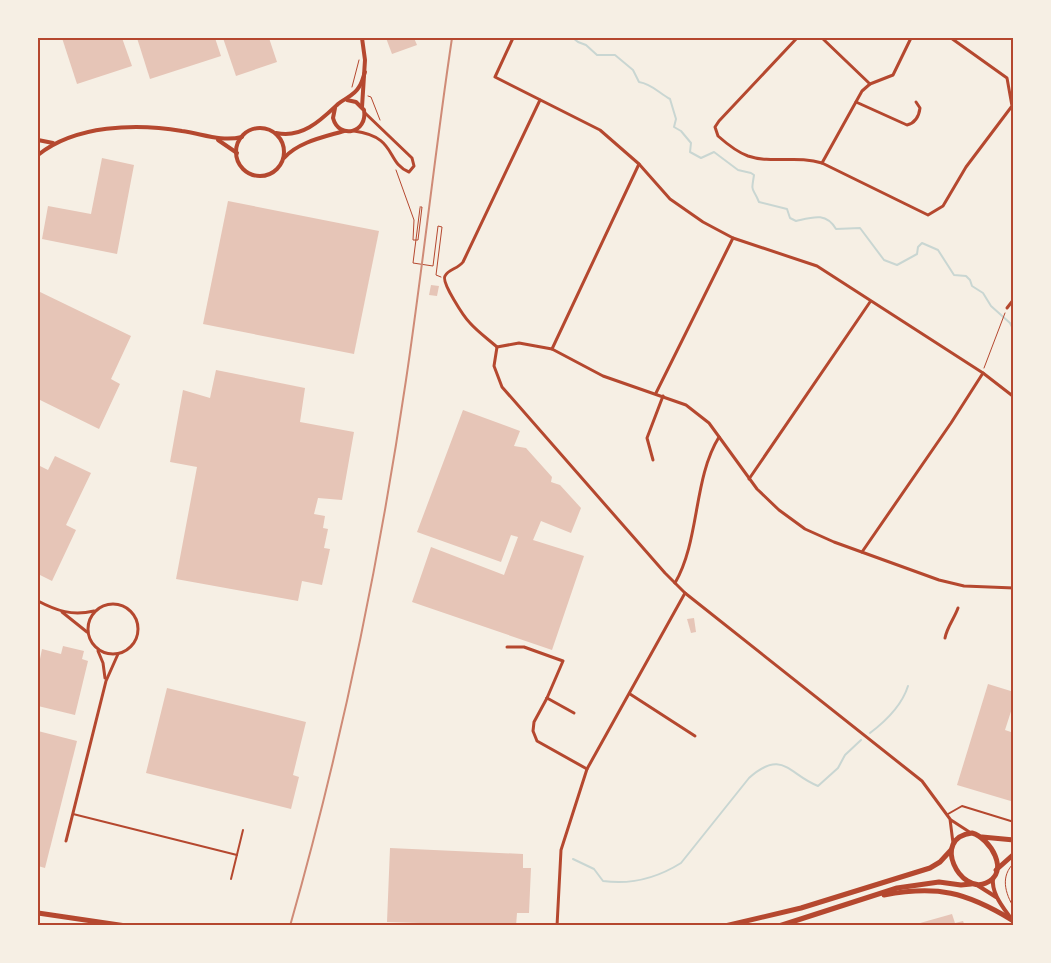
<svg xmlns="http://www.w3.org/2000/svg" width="1051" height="963" font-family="Arial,sans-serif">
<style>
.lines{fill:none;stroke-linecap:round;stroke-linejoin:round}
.stream{stroke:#c9d6d2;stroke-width:2}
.building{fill:#e6c5b7}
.path{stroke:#b5482f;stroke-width:1}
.service{stroke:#b5482f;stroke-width:2}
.minor{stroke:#b5482f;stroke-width:3}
.tertiary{stroke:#b5482f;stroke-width:4}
.trunk{stroke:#b5482f;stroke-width:5}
.rail{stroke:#cf8b77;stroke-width:2}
.neatline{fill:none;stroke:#b5482f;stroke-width:2}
</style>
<rect width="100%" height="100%" fill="#f6efe4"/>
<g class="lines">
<g class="stream">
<path d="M573,38L578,42L586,45L597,55H615L633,70L639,82C652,84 659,93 670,99L676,119L674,127L681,131L691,143L690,152L701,158L714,152L738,170L751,173L754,175C751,194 752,185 759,202L787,209L790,218L796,221C813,217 826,212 836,229L860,228L884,260L897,265L917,254L918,247L922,243L938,250L954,275L966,276L970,280L972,286L983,293L991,306L1010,323L1014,331"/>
<path d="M870,733C886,721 902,705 908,686"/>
<path d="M573,859L594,869L603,881C631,885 657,878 681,863L749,778C783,748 789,775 818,786L838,768L845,755L861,740"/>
</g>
</g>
<g class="building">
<polygon points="62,38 122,38 132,66 77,84"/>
<polygon points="137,38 215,38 221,56 150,79"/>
<polygon points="223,38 269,38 277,62 236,76"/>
<polygon points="386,38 414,38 417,45 392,54"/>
<polygon points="102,158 134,165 117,254 42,239 48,206 91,214"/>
<polygon points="228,201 379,231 354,354 203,324"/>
<polygon points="431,285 439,286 437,296 429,295"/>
<polygon points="38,291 131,336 111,379 120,384 99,429 38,399"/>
<polygon points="216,370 305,388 300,422 354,432 342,500 318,498 314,514 325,516 323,528 328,529 324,548 330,549 322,585 302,581 298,601 176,579 197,467 170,462 183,390 210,398"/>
<polygon points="463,410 520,431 514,446 526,448 552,477 551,482 560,485 581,508 571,533 541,521 533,540 584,556 552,650 412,602 431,547 504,575 518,537 511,535 501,562 417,532"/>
<polygon points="55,456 91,473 66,525 76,530 52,581 38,574 38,465 48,470"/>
<polygon points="694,618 696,632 691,633 687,619"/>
<polygon points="63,646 84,651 82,659 88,661 75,715 38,706 38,669 42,649 61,654"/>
<polygon points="988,684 1014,692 1014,702 1005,730 1014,733 1014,802 957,785"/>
<polygon points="167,688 306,722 293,775 299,777 291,809 146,773"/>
<polygon points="38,731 77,741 45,868 38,866"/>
<polygon points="390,848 523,854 523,868 531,868 529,913 517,913 516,926 387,922"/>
<polygon points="952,914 955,923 963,921 965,926 921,926 920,923"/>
</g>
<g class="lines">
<g class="path">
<polyline points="352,87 359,60"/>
<polyline points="368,96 371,97 380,120"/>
<polyline points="396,170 414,220 413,240 418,240 422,207 420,207"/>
<polyline points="420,208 413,263 433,266 438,226 442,227 436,275 441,277"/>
<polyline points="984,368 1005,313"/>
<path d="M1014,863C1000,876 1005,893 1014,908"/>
</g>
<g class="service">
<polyline points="73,814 237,855"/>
<polyline points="948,814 962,806 1014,822"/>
<polyline points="231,879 243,830"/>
</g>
<g class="minor">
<polyline points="513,38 495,77 600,130 639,164 670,199 703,222 733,238 817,266 983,373 1014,397"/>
<path d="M797,38L719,121L715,127L718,136C727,144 737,152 748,156C772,164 798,155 822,163L928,215L943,206L966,167L1012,106L1007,78L951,38"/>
<polyline points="822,38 870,84"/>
<path d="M856,102L907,125C915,123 919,116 920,108L916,102"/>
<path d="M354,131C398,137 385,162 409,172L414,166L412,158L365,113"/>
<polyline points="822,163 862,91 870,84 893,75 911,38"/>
<polyline points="1007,308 1014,299"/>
<polyline points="497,347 494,366 502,387 665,573 685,593 922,781 950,819 953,843"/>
<polyline points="497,347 519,343 552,349 603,376 686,405 709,423 757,489 779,510 805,529 834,542 939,580 964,586 1014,588"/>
<path d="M497,347C488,339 478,332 470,323C464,317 441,282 445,276C448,269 458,269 463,262L540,100"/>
<polyline points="552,349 639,164"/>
<polyline points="656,393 733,238"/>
<polyline points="653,460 647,438 663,396"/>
<polyline points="749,479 870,302"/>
<polyline points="862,552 951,423 983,373"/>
<path d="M675,583C700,540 693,479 719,437"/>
<path d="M38,601C57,611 72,616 94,611"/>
<circle cx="113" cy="629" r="25"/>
<polyline points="62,612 87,632"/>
<path d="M945,638C947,627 954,619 958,608"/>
<polyline points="507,647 524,647 563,661 547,698 534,722 533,731 537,741 587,769"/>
<polyline points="98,651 103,663 105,678"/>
<polyline points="630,694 695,736"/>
<polyline points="547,698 574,713"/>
<polyline points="951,820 971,833"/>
<polyline points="66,841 106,681 118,654"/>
<polyline points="557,926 561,850 587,769 685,593"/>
</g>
<g class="tertiary">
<polyline points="362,107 365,60 362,38"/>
<path d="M335,108L333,118C339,140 368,133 364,110L356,102L347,100"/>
<circle cx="260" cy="152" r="24"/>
<path d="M276,133C302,139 321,120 338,104C345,98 354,96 359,87C362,83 363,77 365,72"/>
<polyline points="38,140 53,143"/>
<polyline points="218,140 237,153"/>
<path d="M38,155C75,125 136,123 182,131C203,134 221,142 242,137"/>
<path d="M284,158C298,142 324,137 344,131"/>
<path d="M993,878C991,895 1005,909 1014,923"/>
<polyline points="977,885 996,897"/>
</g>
<g class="trunk">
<path d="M972,833C990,838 1011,872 986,883C961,895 930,838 972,833Z"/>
<polyline points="982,837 1014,840"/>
<polyline points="996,870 1014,854"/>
<path d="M884,895C937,885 966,892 1012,920"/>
<polyline points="38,913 126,926"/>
<polyline points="725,926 801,908 930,868 940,862 951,850"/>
<polyline points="779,926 897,888 939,882 961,885 971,884"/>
</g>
<path class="rail" d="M290,926C341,747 379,563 406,380C423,266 435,151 452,38"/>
</g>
<rect width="1051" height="963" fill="none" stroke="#f6efe4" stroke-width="78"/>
<rect x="39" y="39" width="973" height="885" class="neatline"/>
</svg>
